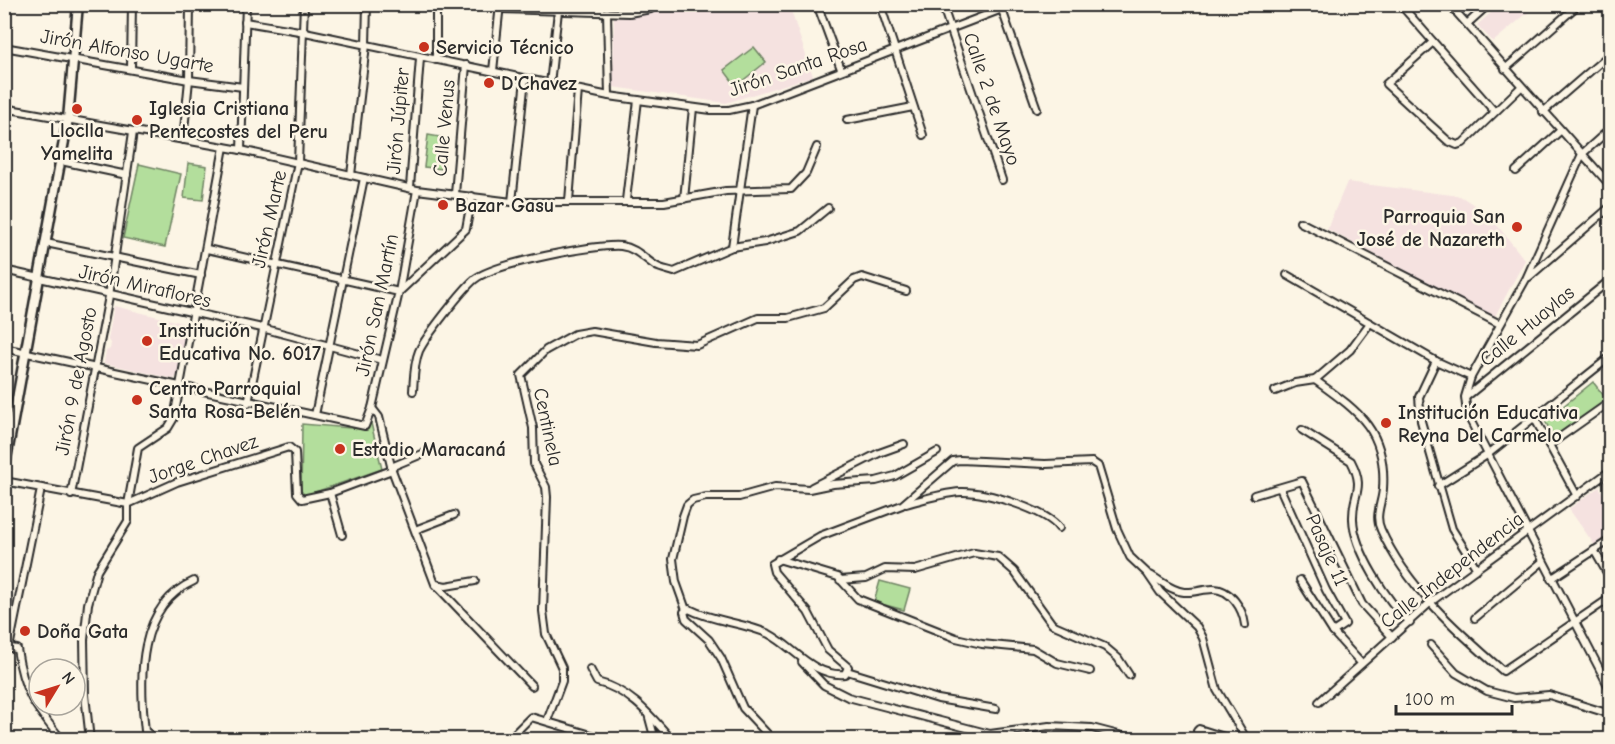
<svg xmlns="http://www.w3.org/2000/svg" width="1615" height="744" font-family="'Comic Neue',sans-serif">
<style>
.built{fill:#f5e2e0}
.green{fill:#b3de9c;stroke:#6f8464;stroke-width:1.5}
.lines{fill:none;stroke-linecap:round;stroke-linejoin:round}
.street-casing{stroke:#2b2b2b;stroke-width:10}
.secondary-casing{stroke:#2b2b2b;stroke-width:13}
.street{stroke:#fcf5e5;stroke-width:6}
.secondary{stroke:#fcf5e5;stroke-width:8}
.poi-dot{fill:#c8321e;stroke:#fcf5e5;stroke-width:2}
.labels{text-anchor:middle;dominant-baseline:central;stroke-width:5;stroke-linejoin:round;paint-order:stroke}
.poi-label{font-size:20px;font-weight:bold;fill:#2b2b2b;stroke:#fcf5e5;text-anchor:start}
.street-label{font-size:20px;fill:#2b2b2b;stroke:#fcf5e5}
</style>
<rect width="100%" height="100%" fill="#fcf5e5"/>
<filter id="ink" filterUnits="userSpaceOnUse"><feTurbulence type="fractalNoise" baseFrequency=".0167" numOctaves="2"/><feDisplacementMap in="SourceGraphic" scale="12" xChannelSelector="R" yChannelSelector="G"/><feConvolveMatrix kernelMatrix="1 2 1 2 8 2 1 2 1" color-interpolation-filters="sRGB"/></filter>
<g filter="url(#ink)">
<g class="built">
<polygon points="667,5 789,5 813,76 726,103 613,87 614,17 667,10"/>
<polygon points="1500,5 1537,5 1493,42 1477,25"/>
<polygon points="1347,182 1460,196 1495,218 1493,220 1525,260 1494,318 1327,229"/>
<polygon points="114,306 187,324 178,374 174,379 104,363 106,351 110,349 111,343 108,339"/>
<polygon points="1599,487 1610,503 1610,536 1596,547 1569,509"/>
</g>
<g class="green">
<polygon points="754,47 766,62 736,86 724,70"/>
<polygon points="428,135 446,138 443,169 424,167"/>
<polygon points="188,163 207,166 203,200 184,198"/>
<polygon points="139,164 181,174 165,247 123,238"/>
<polygon points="1593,382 1608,401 1554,438 1545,421"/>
<polygon points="370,419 382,469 301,497 302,424 363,429"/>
<polygon points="880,581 910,589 904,610 874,602"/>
</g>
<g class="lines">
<g class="street-casing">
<g id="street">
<polyline points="436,4 436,60"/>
<polyline points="817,4 841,69"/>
<polyline points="880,4 923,135"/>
<polyline points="942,4 1002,180"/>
<polyline points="1000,4 1037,109"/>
<polyline points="1400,4 1494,111"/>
<polyline points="1449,4 1610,185"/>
<polyline points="500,9 629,13 651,9"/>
<polyline points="607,12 609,96"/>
<polyline points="245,22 305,32 609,96 711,110 729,110 752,105 1002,9"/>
<polyline points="1467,24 1489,4"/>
<polyline points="1433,42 1386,84 1448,141 1457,145 1463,143 1521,87"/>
<polyline points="4,47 189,80 243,87"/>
<polyline points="131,68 132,4"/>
<polyline points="1505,69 1579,4"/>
<polyline points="493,71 500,4"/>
<polyline points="550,84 558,11"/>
<polyline points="4,108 241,150 417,190 512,202 664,202 726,191 791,189 806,173 817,147"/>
<polyline points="1543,112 1610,54"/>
<polyline points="847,120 913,107"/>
<polyline points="1610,129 1582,154 1526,279 1471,377 1465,397 1467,414 1610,689"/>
<polyline points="183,140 189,80 190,4"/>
<polyline points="241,150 246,4"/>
<polyline points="61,161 127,175"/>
<polyline points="1516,171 1560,131"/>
<polyline points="351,175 366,45 367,4"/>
<polyline points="410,187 420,58"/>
<polyline points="455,194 466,65"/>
<polyline points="684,199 693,108"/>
<polyline points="626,200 638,100"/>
<polyline points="569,201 578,90"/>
<polyline points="512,202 525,79"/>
<polyline points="1300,222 1500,324"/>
<polyline points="46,243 201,275"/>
<polyline points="732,247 752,105"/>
<polyline points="207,249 399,292 466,229 472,196"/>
<polyline points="4,270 262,328 382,360"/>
<polyline points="1287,275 1436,361 1471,377"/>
<polyline points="1529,277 1610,207"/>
<polyline points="4,348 365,426 372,408 399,292 417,190"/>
<polyline points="1436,361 1419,397 1421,421 1452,529 1477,569"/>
<path d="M1315,380C1358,411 1387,430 1383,489C1382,503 1374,516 1381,530C1406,586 1457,631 1503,671L1610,598"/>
<path d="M413,391C414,377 414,363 419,351C426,336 463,289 475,279C496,263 595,244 621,246C637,248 644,259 656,266C661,269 668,270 674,272L732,247L765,242L800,231L828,208"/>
<polyline points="1275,391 1295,383 1315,380 1350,350 1370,323"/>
<polyline points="1466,397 1610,280"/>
<polyline points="248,403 298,162 304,4"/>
<polyline points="372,408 379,417 392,470 435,584 532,686"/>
<polyline points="315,415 364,178"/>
<polyline points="1535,419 1577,496"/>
<path d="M1302,430L1351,461C1366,490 1352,493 1353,519C1354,550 1387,602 1410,622"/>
<polyline points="1549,445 1610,402"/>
<polyline points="391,467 427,452"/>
<polyline points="4,481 128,504"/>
<polyline points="1438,486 1487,455 1610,357"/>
<polyline points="812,487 879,453 904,444"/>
<polyline points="1280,488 1326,590 1345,624 1333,632"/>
<polyline points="330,493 342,535"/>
<polyline points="71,495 109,296 133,132"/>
<polyline points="1254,495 1302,481 1362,604 1392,637"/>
<polyline points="128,504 177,482 289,447 295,452 297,493 302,499 330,493 392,470"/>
<path d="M906,504C924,499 943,493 961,492C985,491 1046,510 1059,528"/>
<polyline points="415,530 454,515"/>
<polyline points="1594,550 1610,578"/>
<polyline points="778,559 838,577 858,599 956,638 982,644 1033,649 1057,663 1090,671"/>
<path d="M1150,575C1161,581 1172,591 1184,592C1194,593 1203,589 1213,589C1231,589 1243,609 1245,625"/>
<polyline points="1551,579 1610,540"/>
<polyline points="840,580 866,578 885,569 915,570 974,553 998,557 1014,571 1052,624 1105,647 1118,658 1129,675"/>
<polyline points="1300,580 1333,632 1361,663"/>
<polyline points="436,584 446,586 475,581"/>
<polyline points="686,610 676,582 673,559 683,516 687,505 693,500 706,497 739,497 775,487 809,489 833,484 876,481 895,476 937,452"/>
<polyline points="1475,618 1542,562"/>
<polyline points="1431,645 1456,673 1487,691 1514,698 1549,695 1610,714"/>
<path d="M5,647L17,649C23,692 35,707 62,740"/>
<polyline points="9,648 41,489"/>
<polyline points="802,662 824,685 848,697 990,734 1049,726 1092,728 1138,740"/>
<path d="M590,669L597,682C630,690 650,715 672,740"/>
<polyline points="847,671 938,699 996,709"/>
<polyline points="1319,702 1432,601 1610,471"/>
<polyline points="648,714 655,740"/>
<polyline points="547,721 562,681 562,668 546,634 543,611 547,497 546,487 534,464 533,428 521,375 546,350 575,334 592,331 656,342 697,345 758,318 788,318 824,308 854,280 862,277 906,291"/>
<path d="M155,739L145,731C139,678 137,606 194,581"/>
<polyline points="90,740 85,695 84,640 88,604 97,571 128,521 128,504 138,448 168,428 174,418 224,147"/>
<polyline points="508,740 531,717 608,740"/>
<path d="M773,740L743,708L721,658L709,640L686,619L684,612L689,609C714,622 743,622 769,634C794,647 813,677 845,674L848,667L828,650L808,612L774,572L772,564L820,536L902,505L953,461L960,460L1045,464L1092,462L1098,466L1117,529L1130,557L1147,573L1160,592L1197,627L1203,638L1217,690L1247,740"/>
<polyline points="1200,740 1197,731 1199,729 1234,740"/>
</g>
</g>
<g class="secondary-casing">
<polyline id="secondary" points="4,470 68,119 78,4"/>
</g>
<use href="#street" class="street"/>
<use href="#secondary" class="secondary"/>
</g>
</g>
<g class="poi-dot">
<circle cx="424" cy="47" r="6"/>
<circle cx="489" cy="83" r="6"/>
<circle cx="77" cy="109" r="6"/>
<circle cx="137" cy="120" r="6"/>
<circle cx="443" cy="205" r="6"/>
<circle cx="1517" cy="227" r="6"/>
<circle cx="147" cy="341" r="6"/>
<circle cx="137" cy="400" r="6"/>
<circle cx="1386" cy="423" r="6"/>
<circle cx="340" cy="449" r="6"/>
<circle cx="25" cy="631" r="6"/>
</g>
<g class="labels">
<g class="poi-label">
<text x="436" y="47">Servicio Técnico</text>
<text x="501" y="83">D'Chavez</text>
<text x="149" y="108">Iglesia Cristiana<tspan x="149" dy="23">Pentecostes del Peru</tspan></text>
<text x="77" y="130" text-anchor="middle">Lloclla<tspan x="77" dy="23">Yamelita</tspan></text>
<text x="455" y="205">Bazar Gasu</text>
<text x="1505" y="216" text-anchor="end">Parroquia San<tspan x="1505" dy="23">José de Nazareth</tspan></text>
<text x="159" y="330">Institución<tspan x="159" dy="23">Educativa No. 6017</tspan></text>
<text x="149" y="388">Centro Parroquial<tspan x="149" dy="23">Santa Rosa-Belén</tspan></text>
<text x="1398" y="412">Institución Educativa<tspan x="1398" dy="23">Reyna Del Carmelo</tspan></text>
<text x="352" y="449">Estadio Maracaná</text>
<text x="37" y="631">Doña Gata</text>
</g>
<g class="street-label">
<text transform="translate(127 51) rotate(10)">Jirón Alfonso Ugarte</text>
<text transform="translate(798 67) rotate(-19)">Jirón Santa Rosa</text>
<text transform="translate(992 99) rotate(71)">Calle 2 de Mayo</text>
<text transform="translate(398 121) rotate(-85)">Jirón Júpiter</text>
<text transform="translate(444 128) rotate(-85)">Calle Venus</text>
<text transform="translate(269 219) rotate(-77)">Jirón Marte</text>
<text transform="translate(145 286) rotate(13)">Jirón Miraflores</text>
<text transform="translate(377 305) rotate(-78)">Jirón San Martín</text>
<text transform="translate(1527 326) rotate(-39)">Calle Huaylas</text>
<text transform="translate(76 381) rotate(-79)">Jirón 9 de Agosto</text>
<text transform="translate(548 427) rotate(78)">Centinela</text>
<text transform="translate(203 459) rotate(-19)">Jorge Chavez</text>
<text transform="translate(1327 550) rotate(66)">Pasaje 11</text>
<text transform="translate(1452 570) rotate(-38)">Calle Independencia</text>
</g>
</g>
<rect width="1615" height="744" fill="none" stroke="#fcf5e5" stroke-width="24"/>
<rect x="12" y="12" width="1591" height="720" fill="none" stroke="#2b2b2b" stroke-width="2" filter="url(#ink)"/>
<g transform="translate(57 687) rotate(52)"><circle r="28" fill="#fcf5e5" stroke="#a8a49b" stroke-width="1.5"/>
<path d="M0-4.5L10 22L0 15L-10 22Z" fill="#c8321e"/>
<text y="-9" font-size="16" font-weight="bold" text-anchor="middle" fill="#2b2b2b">N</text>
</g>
<path d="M1396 705v9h116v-9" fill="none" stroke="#2b2b2b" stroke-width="3"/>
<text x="1405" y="705" font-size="18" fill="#2b2b2b" stroke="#fcf5e5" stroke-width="4.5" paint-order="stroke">100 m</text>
</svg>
